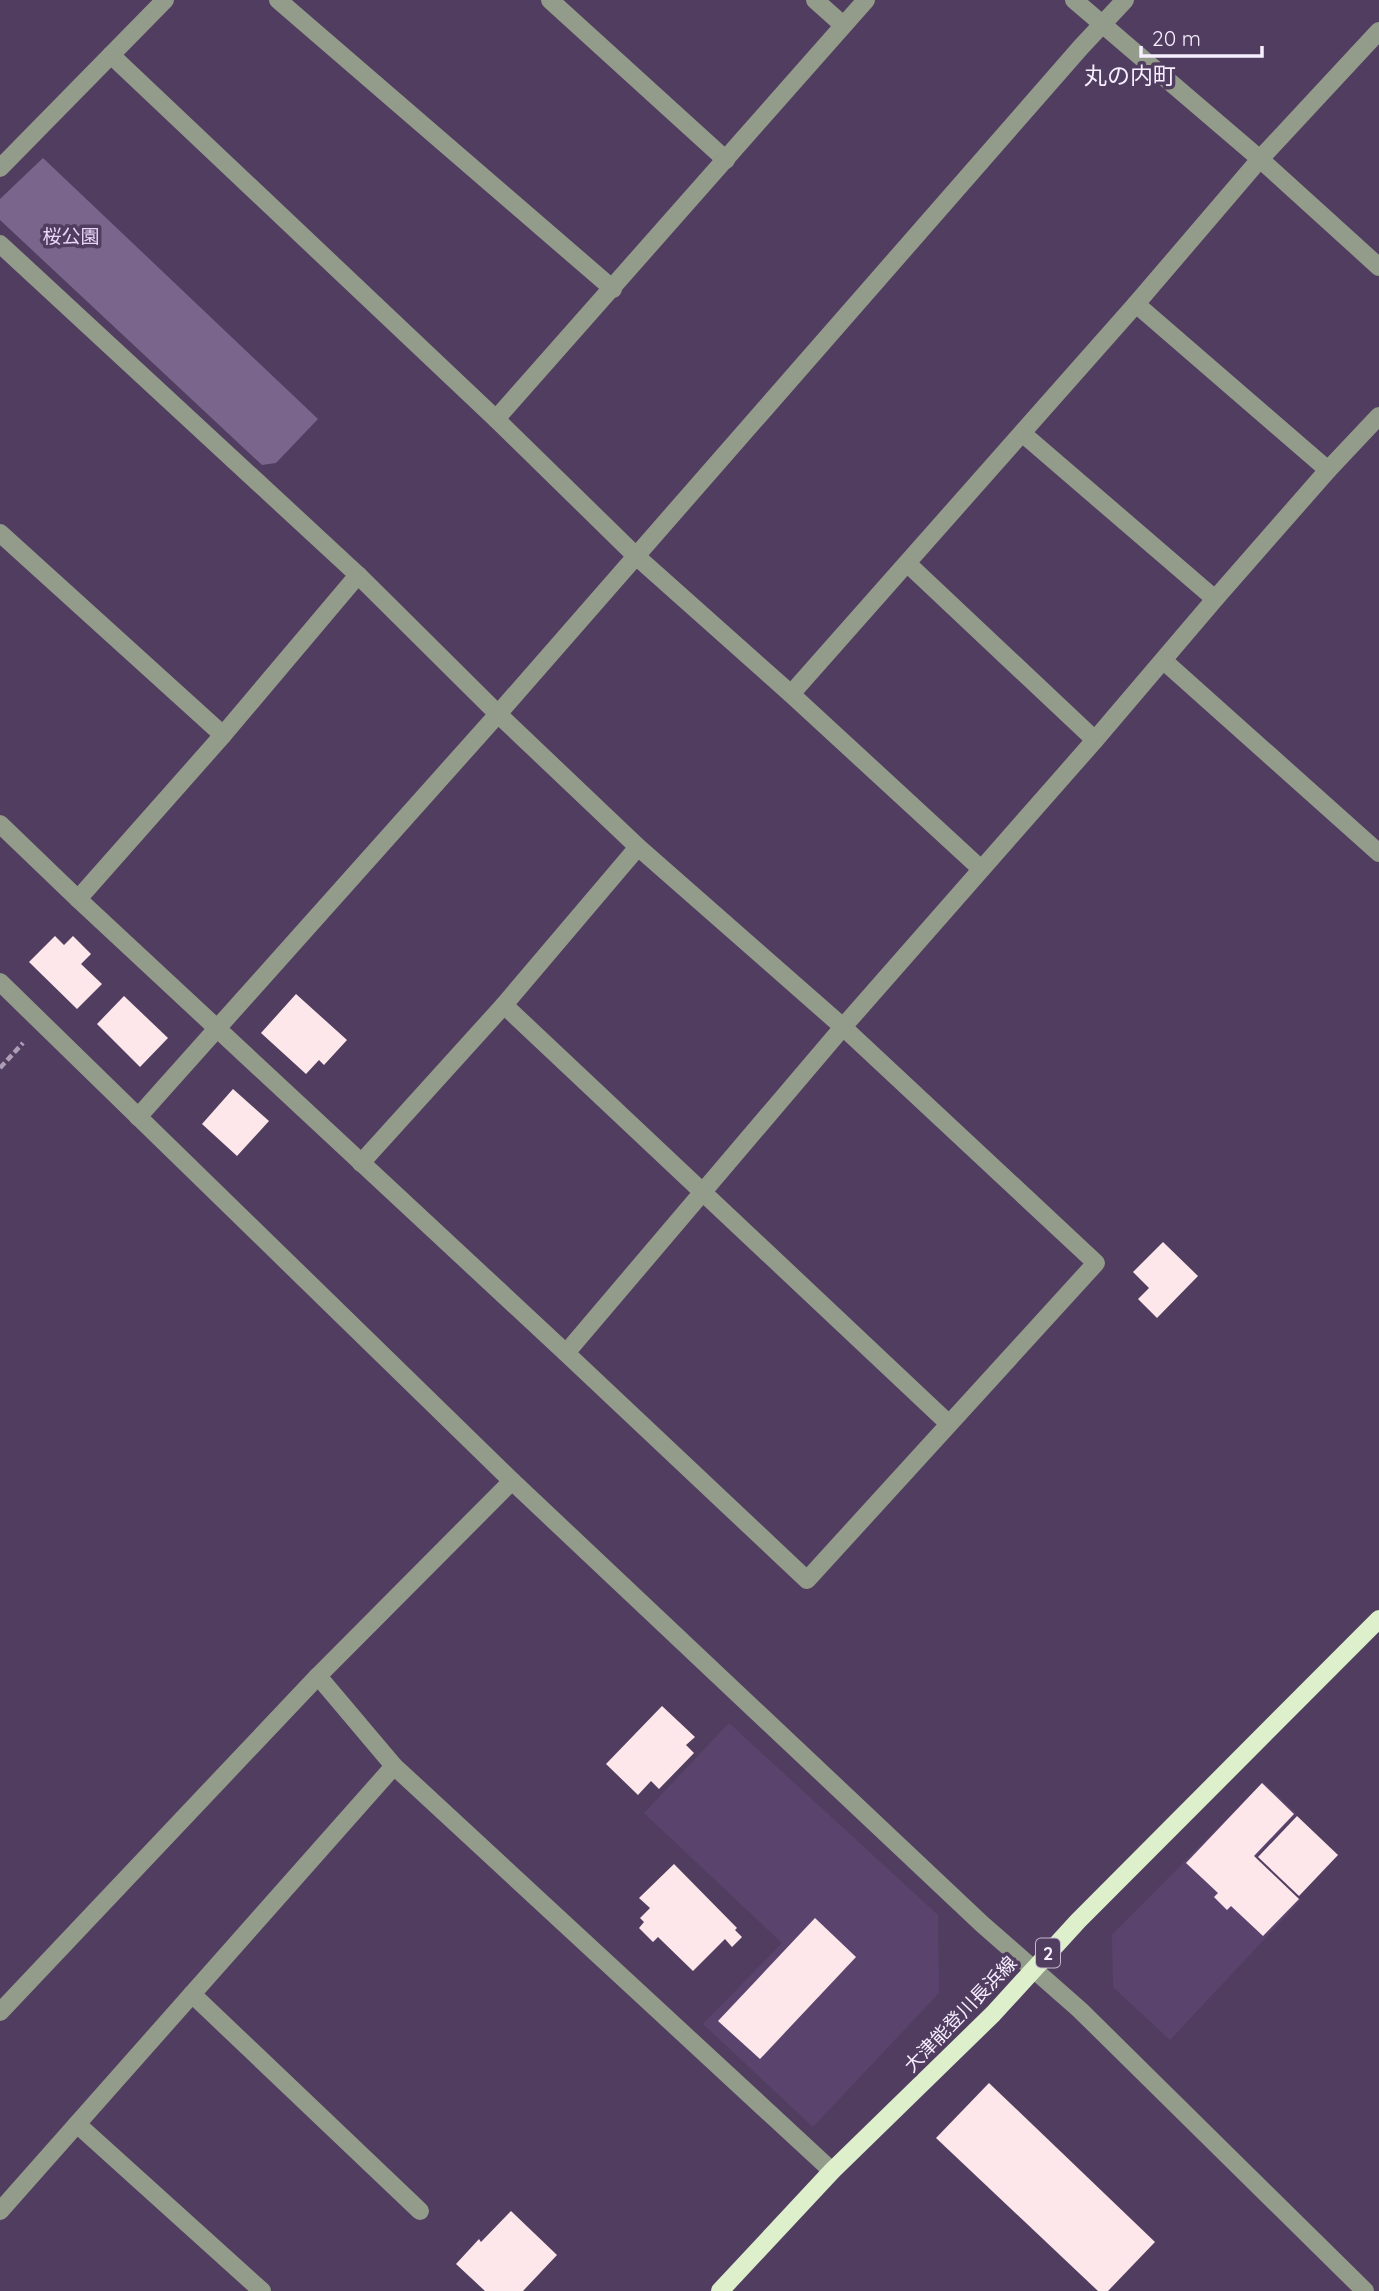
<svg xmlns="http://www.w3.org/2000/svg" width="1379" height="2291" font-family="Quicksand,'Noto Sans JP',sans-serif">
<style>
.built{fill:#5a446d}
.green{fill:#7a658c}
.building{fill:#fde7ea}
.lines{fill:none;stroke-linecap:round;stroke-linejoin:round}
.path{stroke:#ab9eb6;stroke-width:4.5;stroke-dasharray:7 3.5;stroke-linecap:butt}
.minor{stroke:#939b8a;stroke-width:18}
.major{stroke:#ddefcb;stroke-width:18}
.labels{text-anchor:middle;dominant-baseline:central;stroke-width:7;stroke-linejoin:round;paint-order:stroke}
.shield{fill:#503d5f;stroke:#c5b9cf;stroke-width:2}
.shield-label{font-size:18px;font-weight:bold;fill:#f7eeff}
.park-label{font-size:19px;fill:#e8d7f8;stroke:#503d5f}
.street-label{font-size:19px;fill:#f7eeff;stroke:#503d5f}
.quarter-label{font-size:23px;fill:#f7eeff;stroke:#503d5f}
</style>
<rect width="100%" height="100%" fill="#503d5f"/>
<g class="built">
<polygon points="729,1723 938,1915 939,1993 813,2127 703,2024 782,1943 644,1813"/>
<polygon points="1263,1782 1297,1814 1256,1857 1301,1900 1170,2040 1113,1987 1112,1935"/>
</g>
<polygon class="green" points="43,158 318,419 276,463 262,465 0,220 0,199"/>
<g class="building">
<polygon points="55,936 64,945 73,936 91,954 81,964 102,984 77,1009 29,962"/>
<polygon points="296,994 347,1040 324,1065 319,1060 306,1074 261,1033"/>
<polygon points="124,996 168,1038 140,1067 97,1024"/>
<polygon points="233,1089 269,1121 237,1156 202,1124"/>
<polygon points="1163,1242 1198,1276 1157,1318 1138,1299 1149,1288 1133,1272"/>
<polygon points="662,1706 695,1737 686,1745 694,1753 659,1789 651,1781 638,1795 606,1764"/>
<polygon points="1262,1783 1294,1814 1254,1856 1299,1899 1263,1936 1231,1906 1227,1910 1214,1897 1218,1893 1186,1863"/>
<polygon points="1297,1816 1338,1855 1299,1896 1258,1857"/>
<polygon points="674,1864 737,1928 735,1930 742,1937 732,1947 725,1939 693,1971 658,1937 653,1942 639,1928 644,1922 640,1918 650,1908 639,1898"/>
<polygon points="815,1918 856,1957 760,2059 718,2021"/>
<polygon points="989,2083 1155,2242 1108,2291 1098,2291 936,2138"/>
<polygon points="511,2211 557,2255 523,2291 485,2291 456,2264 479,2239 481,2242"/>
</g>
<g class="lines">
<polyline class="path" points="0,1068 23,1043"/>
<g class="minor">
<polyline points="278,0 613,289"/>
<polyline points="550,0 726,160"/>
<polyline points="815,0 843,25"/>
<polyline points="1074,0 1260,159 1379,267"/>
<polyline points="111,55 496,419 636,556 791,694 981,869"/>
<polyline points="0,168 165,0"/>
<polyline points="0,244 358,575 498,714 638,847 843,1027 1096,1263 807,1580 566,1353 78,899 0,824"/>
<polyline points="1136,304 1328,470"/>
<polyline points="496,419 866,0"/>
<polyline points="1022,433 1215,599"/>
<polyline points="0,533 223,735"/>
<polyline points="908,564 1095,740"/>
<polyline points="1164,661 1379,853"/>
<polyline points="791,694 1136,304 1260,159 1379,31"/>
<polyline points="78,899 223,735 358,575"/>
<polyline points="0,982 512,1481 982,1924 1080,2010 1365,2291"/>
<polyline points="504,1005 948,1423"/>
<polyline points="138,1117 498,714 1081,47 1125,0"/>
<polyline points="361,1163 504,1005 638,847"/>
<polyline points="566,1353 843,1027 1095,740 1215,599 1328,470 1379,416"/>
<polyline points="318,1676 394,1766"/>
<polyline points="192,1994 420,2211"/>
<polyline points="0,2012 318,1676 512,1481"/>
<polyline points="77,2124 262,2291"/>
<polyline points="0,2211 394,1766 832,2171"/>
</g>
<polyline class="major" points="720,2291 832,2171 993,2014 1078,1921 1379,1619"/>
</g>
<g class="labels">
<rect class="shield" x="1036" y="1938.5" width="24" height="29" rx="5"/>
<g class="shield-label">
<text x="1048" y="1953">2</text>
</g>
<g class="park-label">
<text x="71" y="236">桜公園</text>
</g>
<g class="street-label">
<text transform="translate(960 2014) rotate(-46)">大津能登川長浜線</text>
</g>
<g class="quarter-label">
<text x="1130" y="75">丸の内町</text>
</g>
</g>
<path d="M1141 46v10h121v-10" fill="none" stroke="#f7eeff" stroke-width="3.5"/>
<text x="1152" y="46" font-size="21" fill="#f7eeff" stroke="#503d5f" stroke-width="5" paint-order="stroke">20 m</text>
</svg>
